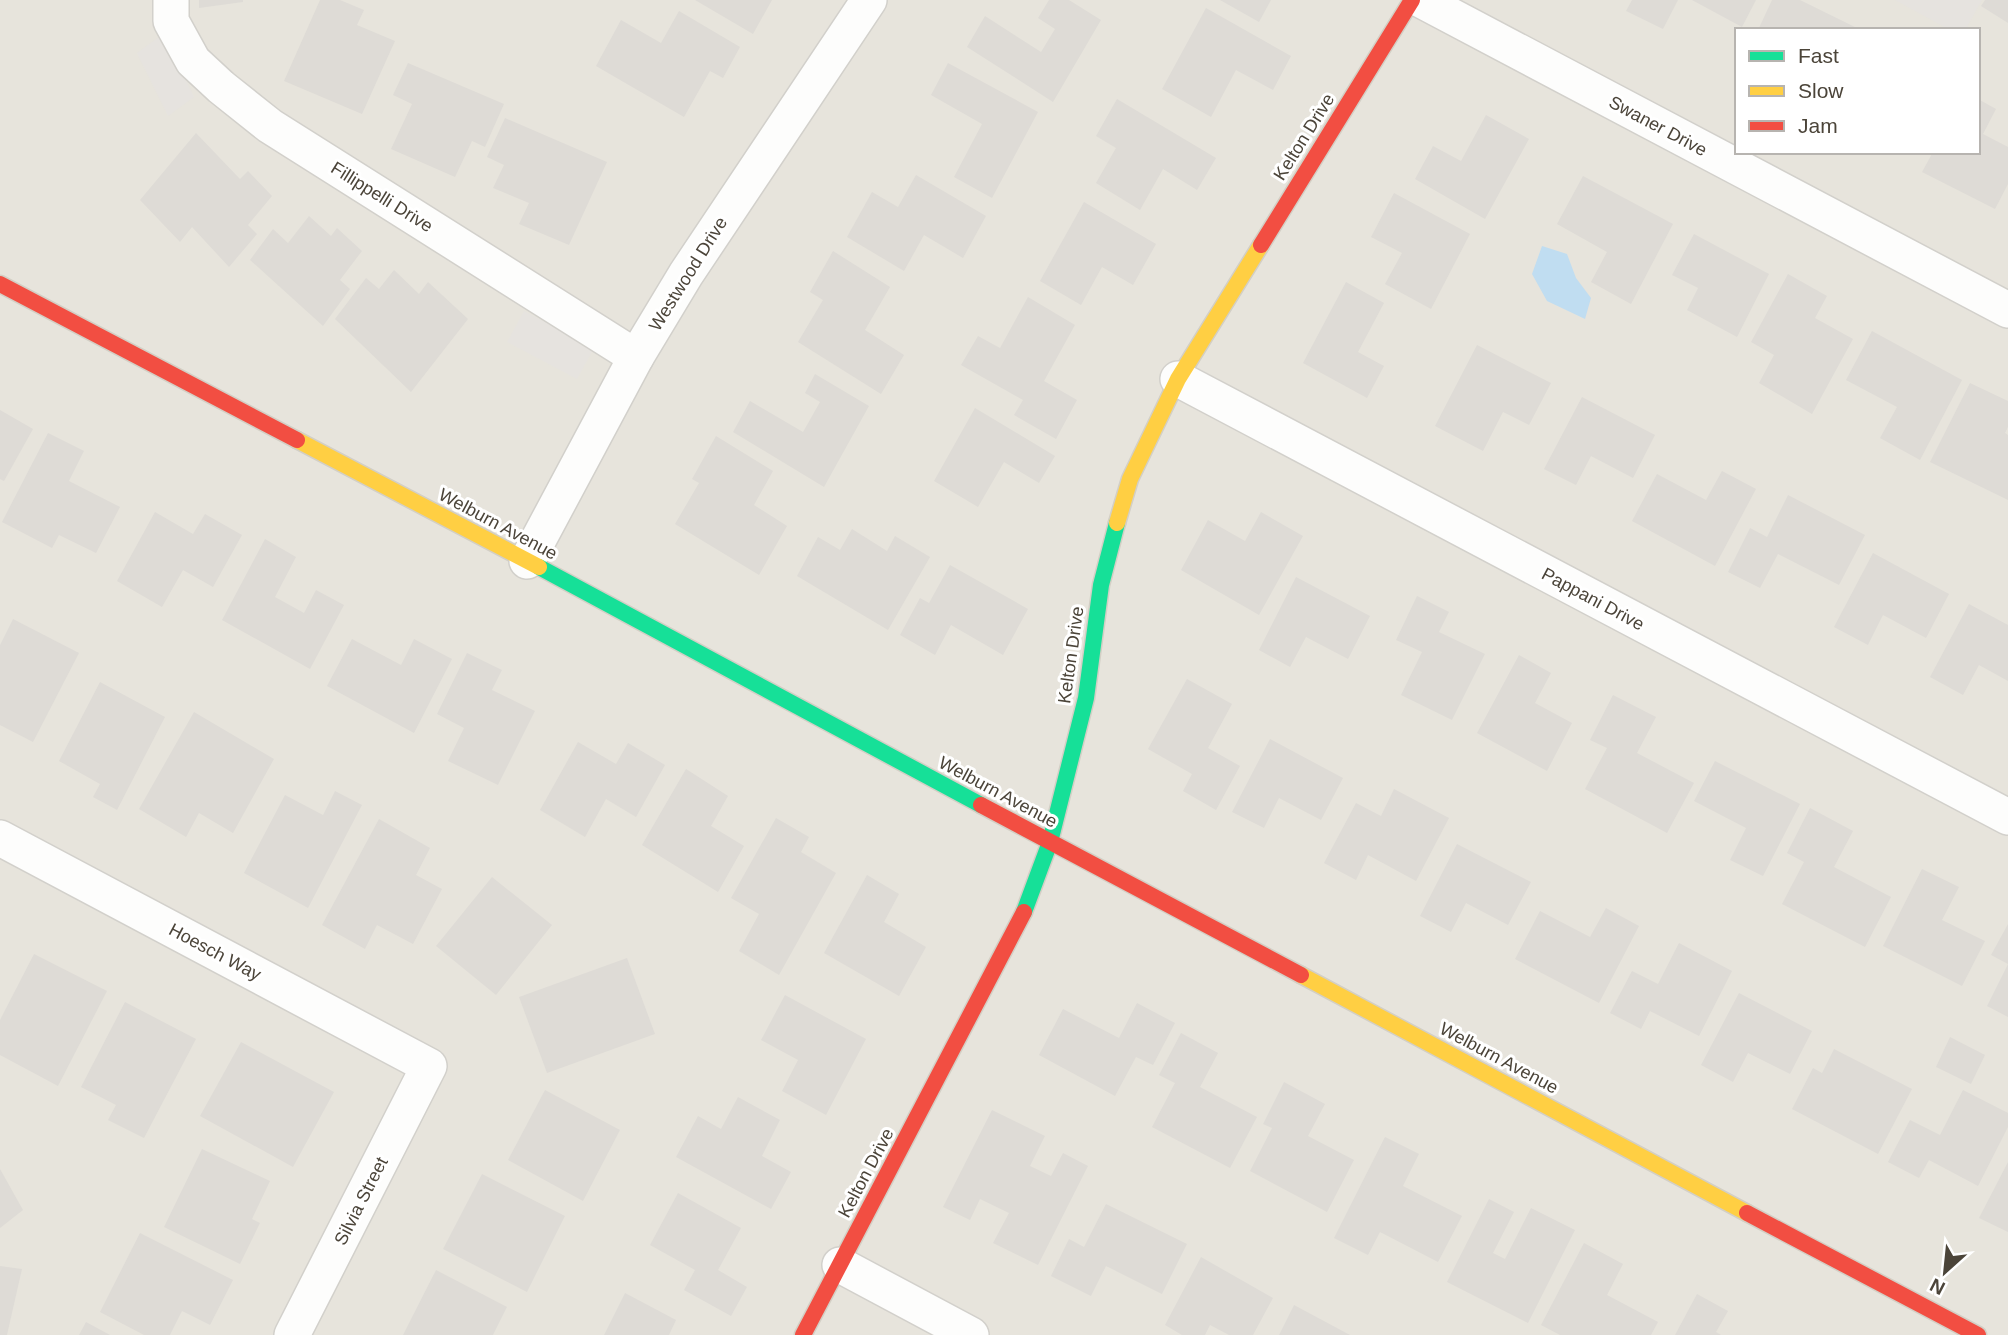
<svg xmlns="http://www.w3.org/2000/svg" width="2008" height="1335" font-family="Helvetica,sans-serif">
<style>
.residential{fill:#e7e4dc;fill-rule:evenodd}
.parking{fill:#e6e3df}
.water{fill:#c0ddf1}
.building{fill:#dedbd6}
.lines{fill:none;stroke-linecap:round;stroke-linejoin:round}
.street-casing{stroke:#d2d0cb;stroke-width:38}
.fast-casing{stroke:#d3cfc5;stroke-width:19}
.slow-casing{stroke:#d3cfc5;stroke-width:19}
.jam-casing{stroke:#d3cfc5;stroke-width:19}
.street{stroke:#fdfdfc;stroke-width:35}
.fast{stroke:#16e098;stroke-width:16}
.slow{stroke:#ffcf43;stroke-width:16}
.jam{stroke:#f24e42;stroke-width:16}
.labels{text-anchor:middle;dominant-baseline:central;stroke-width:6;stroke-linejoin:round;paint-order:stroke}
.street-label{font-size:18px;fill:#4b4439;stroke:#fff}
</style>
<rect width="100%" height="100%" fill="#f4f2ee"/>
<path class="residential" d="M0,0H2008V1335H0ZM1737,30H1978V152H1737Z"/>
<g class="parking">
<polygon points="1895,0 1982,0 1965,30 1950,30"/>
<polygon points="163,34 194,97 168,116 137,53"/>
<polygon points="524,311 594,348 577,379 507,342"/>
</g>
<polygon class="water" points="1542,246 1567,254 1576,278 1591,298 1585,319 1547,301 1532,274"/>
<g class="building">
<polygon points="199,0 243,0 243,2 199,8"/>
<polygon points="320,0 340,0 364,10 357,25 395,41 362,114 284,81"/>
<polygon points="695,0 772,0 753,34"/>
<polygon points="1049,0 1069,0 1101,20 1053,102 967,47 985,16 1041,52 1055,29 1038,18"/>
<polygon points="1220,0 1271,0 1259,22"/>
<polygon points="1632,0 1678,0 1663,29 1626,11"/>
<polygon points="1692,0 1756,0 1742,27"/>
<polygon points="1772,0 1800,0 1861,30 1758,30"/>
<polygon points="1985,0 2008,0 2008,23 1981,6"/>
<polygon points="1206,8 1291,56 1273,90 1236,70 1211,117 1162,89"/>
<polygon points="679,11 740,47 723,78 710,71 684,117 596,66 621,20 661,43"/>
<polygon points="408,63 504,104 485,147 472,141 455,177 391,149 412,104 393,95"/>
<polygon points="948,63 1038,112 992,198 954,177 982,124 931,95"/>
<polygon points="1117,99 1216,158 1197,190 1163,169 1140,210 1096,183 1116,148 1096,136"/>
<polygon points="1978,99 1996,109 1983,134 2008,147 2008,184 1995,209 1922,172 1933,152 1978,152"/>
<polygon points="1486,115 1529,139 1485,219 1415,179 1433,146 1461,161"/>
<polygon points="505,118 607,162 569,245 519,224 529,203 493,188 504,165 487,157"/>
<polygon points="196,133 240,179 248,171 272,196 248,225 257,234 229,267 192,227 180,242 140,200"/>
<polygon points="916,175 986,216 963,258 924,235 904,271 847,237 872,192 898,207"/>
<polygon points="1583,176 1673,224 1631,304 1591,282 1607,252 1557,224"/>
<polygon points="1394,193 1470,234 1431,309 1385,284 1402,253 1371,237"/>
<polygon points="1084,202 1156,244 1133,285 1102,267 1081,305 1040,281"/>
<polygon points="309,216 331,236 337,228 362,251 340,280 350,289 323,326 250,260 273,229 288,243"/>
<polygon points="1694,234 1769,274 1737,337 1687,310 1698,288 1672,275"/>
<polygon points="833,251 890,287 865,330 904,355 881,394 798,342 823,300 810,292"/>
<polygon points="394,270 419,294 428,282 468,319 411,392 335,319 366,278 379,289"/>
<polygon points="1788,274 1827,296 1815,318 1853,339 1812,414 1759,383 1774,355 1751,342"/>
<polygon points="1346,282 1384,303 1358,352 1384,366 1367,398 1303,363"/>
<polygon points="1028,297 1075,325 1044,381 1077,400 1056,439 1014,415 1023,400 961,365 978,336 1000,348"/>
<polygon points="1872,331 1962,380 1920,460 1880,438 1897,407 1846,380"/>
<polygon points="1477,345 1551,383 1529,425 1503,412 1483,451 1435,426"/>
<polygon points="815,374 869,406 824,487 733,432 750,401 803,432 820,402 805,393"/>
<polygon points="1970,383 2008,401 2008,427 2005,433 2008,435 2008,500 1930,462"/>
<polygon points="1582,397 1655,435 1633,478 1591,456 1576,485 1544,469"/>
<polygon points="975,408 1055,456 1039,483 1004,462 978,507 934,481"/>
<polygon points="0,410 33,429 4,481 0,479"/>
<polygon points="48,433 84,451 69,481 120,507 96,553 59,535 52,548 2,522"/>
<polygon points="716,436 773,471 754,505 787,526 759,575 675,524 699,483 692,479"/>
<polygon points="1722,471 1756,489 1715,566 1632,521 1657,474 1706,500"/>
<polygon points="1788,495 1865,535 1839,585 1778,554 1760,588 1728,572 1750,528 1767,537"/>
<polygon points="155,512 193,534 205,514 242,535 213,587 183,570 162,607 117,581"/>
<polygon points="1261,512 1303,536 1259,615 1181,570 1208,520 1245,541"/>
<polygon points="852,529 887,551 895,536 930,557 888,630 797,576 818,537 840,550"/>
<polygon points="265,539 296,557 275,597 304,613 316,590 344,605 310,669 222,620"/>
<polygon points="1873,553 1949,594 1926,638 1883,615 1868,645 1834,627"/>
<polygon points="950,565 1028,609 1003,655 951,625 935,655 900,635 920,598 929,603"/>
<polygon points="1296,577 1370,616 1348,659 1306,637 1290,667 1259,650"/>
<polygon points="1417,596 1449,612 1439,632 1485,654 1452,720 1401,695 1422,652 1396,640"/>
<polygon points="1969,604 2008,625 2008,681 1979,665 1963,695 1930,677"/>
<polygon points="13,619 79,653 33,742 0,725 0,645"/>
<polygon points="352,639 401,665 414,639 452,659 414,733 327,686"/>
<polygon points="467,653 502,670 492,690 535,711 498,785 448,761 464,728 437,714"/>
<polygon points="1519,655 1551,673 1535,703 1572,723 1547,771 1477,733"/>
<polygon points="1187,679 1232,704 1208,748 1240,766 1216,810 1183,791 1192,774 1148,749"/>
<polygon points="100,682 165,717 117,810 93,797 100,784 59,761"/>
<polygon points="1613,695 1656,717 1637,753 1694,783 1667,833 1585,789 1607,748 1590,740"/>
<polygon points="194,712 274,759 233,833 199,813 186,837 139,809"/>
<polygon points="1270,739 1343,778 1321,820 1279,798 1264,828 1232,812"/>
<polygon points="578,742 616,764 628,743 665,765 636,817 606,799 585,837 540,810"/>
<polygon points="1715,761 1800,804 1763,876 1730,860 1746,828 1694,801"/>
<polygon points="686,769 728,796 711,826 744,846 718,892 642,845"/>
<polygon points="1394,789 1449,818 1416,881 1368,855 1356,880 1324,863 1356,803 1381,816"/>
<polygon points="335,791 362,805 308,908 244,873 285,795 323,815"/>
<polygon points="1810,808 1853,831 1834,867 1891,897 1865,947 1782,904 1804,862 1787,853"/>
<polygon points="776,818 809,837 801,852 836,873 779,975 739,951 759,914 731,898"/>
<polygon points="379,819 430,848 416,875 442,889 413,944 377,925 365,949 322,925"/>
<polygon points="1457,844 1531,882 1508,925 1466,903 1451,932 1420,916"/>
<polygon points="1922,869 1959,887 1942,920 1985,941 1962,986 1883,946"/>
<polygon points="867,875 899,894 884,922 926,947 899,996 824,953"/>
<polygon points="492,877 552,925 496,995 436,946"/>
<polygon points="1606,908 1639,926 1599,1003 1515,959 1540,911 1590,937"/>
<polygon points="2008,924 2008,964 1991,955"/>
<polygon points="1679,943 1732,971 1699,1036 1650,1011 1641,1029 1610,1013 1632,971 1658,984"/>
<polygon points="34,954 107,991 58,1086 0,1055 0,1020"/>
<polygon points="627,958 655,1034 547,1073 519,997"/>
<polygon points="2008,964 2008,1017 1987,1006"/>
<polygon points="1739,993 1812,1031 1790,1074 1748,1053 1733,1082 1701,1065"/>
<polygon points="785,995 866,1039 826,1115 782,1091 798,1060 761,1040"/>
<polygon points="125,1002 196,1039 144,1138 108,1120 116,1105 81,1087"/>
<polygon points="1137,1003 1175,1023 1153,1065 1136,1057 1115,1096 1039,1055 1063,1009 1119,1038"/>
<polygon points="1181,1033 1218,1053 1200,1087 1257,1117 1230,1168 1152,1127 1175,1083 1159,1075"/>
<polygon points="1950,1037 1985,1055 1971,1084 1936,1067"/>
<polygon points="241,1042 334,1092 293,1167 200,1116"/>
<polygon points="1834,1049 1912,1089 1878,1154 1792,1109 1813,1068 1822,1073"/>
<polygon points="1284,1082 1325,1104 1308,1136 1354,1160 1327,1212 1250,1171 1272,1128 1263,1124"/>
<polygon points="545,1090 620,1130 583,1201 508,1160"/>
<polygon points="1963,1090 2008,1113 2008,1127 1978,1186 1929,1160 1919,1178 1888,1162 1910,1120 1940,1135"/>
<polygon points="738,1097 780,1120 762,1156 791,1172 771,1209 676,1157 698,1116 721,1129"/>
<polygon points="992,1110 1045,1136 1030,1166 1051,1176 1063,1153 1088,1166 1038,1265 993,1243 1009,1213 980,1199 970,1220 943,1207"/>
<polygon points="1385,1137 1419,1154 1403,1186 1462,1216 1438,1262 1380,1232 1368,1255 1334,1238"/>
<polygon points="202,1149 270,1181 252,1219 260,1223 240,1264 164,1227"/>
<polygon points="2008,1162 2008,1232 1979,1218"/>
<polygon points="0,1169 23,1210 0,1228"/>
<polygon points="482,1174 565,1216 527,1292 443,1249"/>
<polygon points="678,1193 741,1228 718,1270 747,1287 731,1316 684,1290 695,1270 650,1245"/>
<polygon points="1489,1199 1514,1212 1493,1253 1505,1259 1531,1208 1575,1230 1528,1323 1447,1282"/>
<polygon points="1106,1204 1187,1244 1162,1294 1106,1266 1091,1296 1051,1276 1069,1239 1084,1247"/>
<polygon points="140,1233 233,1280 210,1325 182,1311 170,1335 144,1335 100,1312"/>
<polygon points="1584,1243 1623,1264 1607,1295 1658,1322 1651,1335 1560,1335 1541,1325"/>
<polygon points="1201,1257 1273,1298 1253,1335 1229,1335 1210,1325 1205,1335 1182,1335 1165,1325"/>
<polygon points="0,1266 22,1269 7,1335 0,1335"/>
<polygon points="436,1270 507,1307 493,1335 403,1335"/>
<polygon points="625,1293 676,1320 669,1335 604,1335"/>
<polygon points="1697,1294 1728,1311 1716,1332 1721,1335 1675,1335"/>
<polygon points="1294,1305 1350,1335 1279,1335"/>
<polygon points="86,1322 110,1335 79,1335"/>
</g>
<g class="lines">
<g class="street-casing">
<g id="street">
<polyline points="171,0 171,21 193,61 221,87 270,126 636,357"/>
<polyline points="1421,0 2008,310"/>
<polyline points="1178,379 2008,817"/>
<polyline points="527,561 636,357 686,274 869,0"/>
<polyline points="0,838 429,1066 292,1335"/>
<polyline points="840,1265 971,1335"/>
</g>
</g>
<g class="fast-casing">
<g id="fast">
<polyline points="539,567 981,805"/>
<polyline points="1024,912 1050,842 1086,698 1101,585 1117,523"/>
</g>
</g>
<g class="slow-casing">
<g id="slow">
<polyline points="297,440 539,567"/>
<polyline points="1117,523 1130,479 1178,379 1261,245"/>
<polyline points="1301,975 1747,1213"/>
</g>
</g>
<g class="jam-casing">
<g id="jam">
<polyline points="1261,245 1412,0"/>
<polyline points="0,284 297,440"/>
<polyline points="981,805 1301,975"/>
<polyline points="1747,1213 1978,1335"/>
<polyline points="803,1335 1024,912"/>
</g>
</g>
<use href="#street" class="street"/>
<use href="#fast" class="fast"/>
<use href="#slow" class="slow"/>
<use href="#jam" class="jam"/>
</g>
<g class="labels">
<g class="street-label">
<text transform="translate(1658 126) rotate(28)">Swaner Drive</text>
<text transform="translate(1304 137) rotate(-58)">Kelton Drive</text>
<text transform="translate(382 197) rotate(32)">Fillippelli Drive</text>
<text transform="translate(688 274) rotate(-58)">Westwood Drive</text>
<text transform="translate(498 524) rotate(28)">Welburn Avenue</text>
<text transform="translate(1593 599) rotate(28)">Pappani Drive</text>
<text transform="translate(1071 655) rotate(-82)">Kelton Drive</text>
<text transform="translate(998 792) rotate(28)">Welburn Avenue</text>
<text transform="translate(215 952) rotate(28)">Hoesch Way</text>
<text transform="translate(1499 1058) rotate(28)">Welburn Avenue</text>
<text transform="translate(866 1173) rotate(-62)">Kelton Drive</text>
<text transform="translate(361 1201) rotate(-63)">Silvia Street</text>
</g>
</g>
<rect x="1735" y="28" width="245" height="126" fill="#ffffff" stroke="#b7b4b0" stroke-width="2"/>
<rect x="1749" y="51" width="35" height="10" fill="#16e098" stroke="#b7b4b0" stroke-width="2"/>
<text x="1798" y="63" font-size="21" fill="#4b4439">Fast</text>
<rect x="1749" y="86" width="35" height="10" fill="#ffcf43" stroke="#b7b4b0" stroke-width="2"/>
<text x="1798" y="98" font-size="21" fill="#4b4439">Slow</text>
<rect x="1749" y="121" width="35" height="10" fill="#f24e42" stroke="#b7b4b0" stroke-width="2"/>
<text x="1798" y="133" font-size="21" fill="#4b4439">Jam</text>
<g transform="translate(1945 1272) rotate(207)" stroke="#ffffff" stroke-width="5" paint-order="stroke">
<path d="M0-5L12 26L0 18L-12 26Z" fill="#4b4439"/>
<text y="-10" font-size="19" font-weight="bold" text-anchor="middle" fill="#4b4439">N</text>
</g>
</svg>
